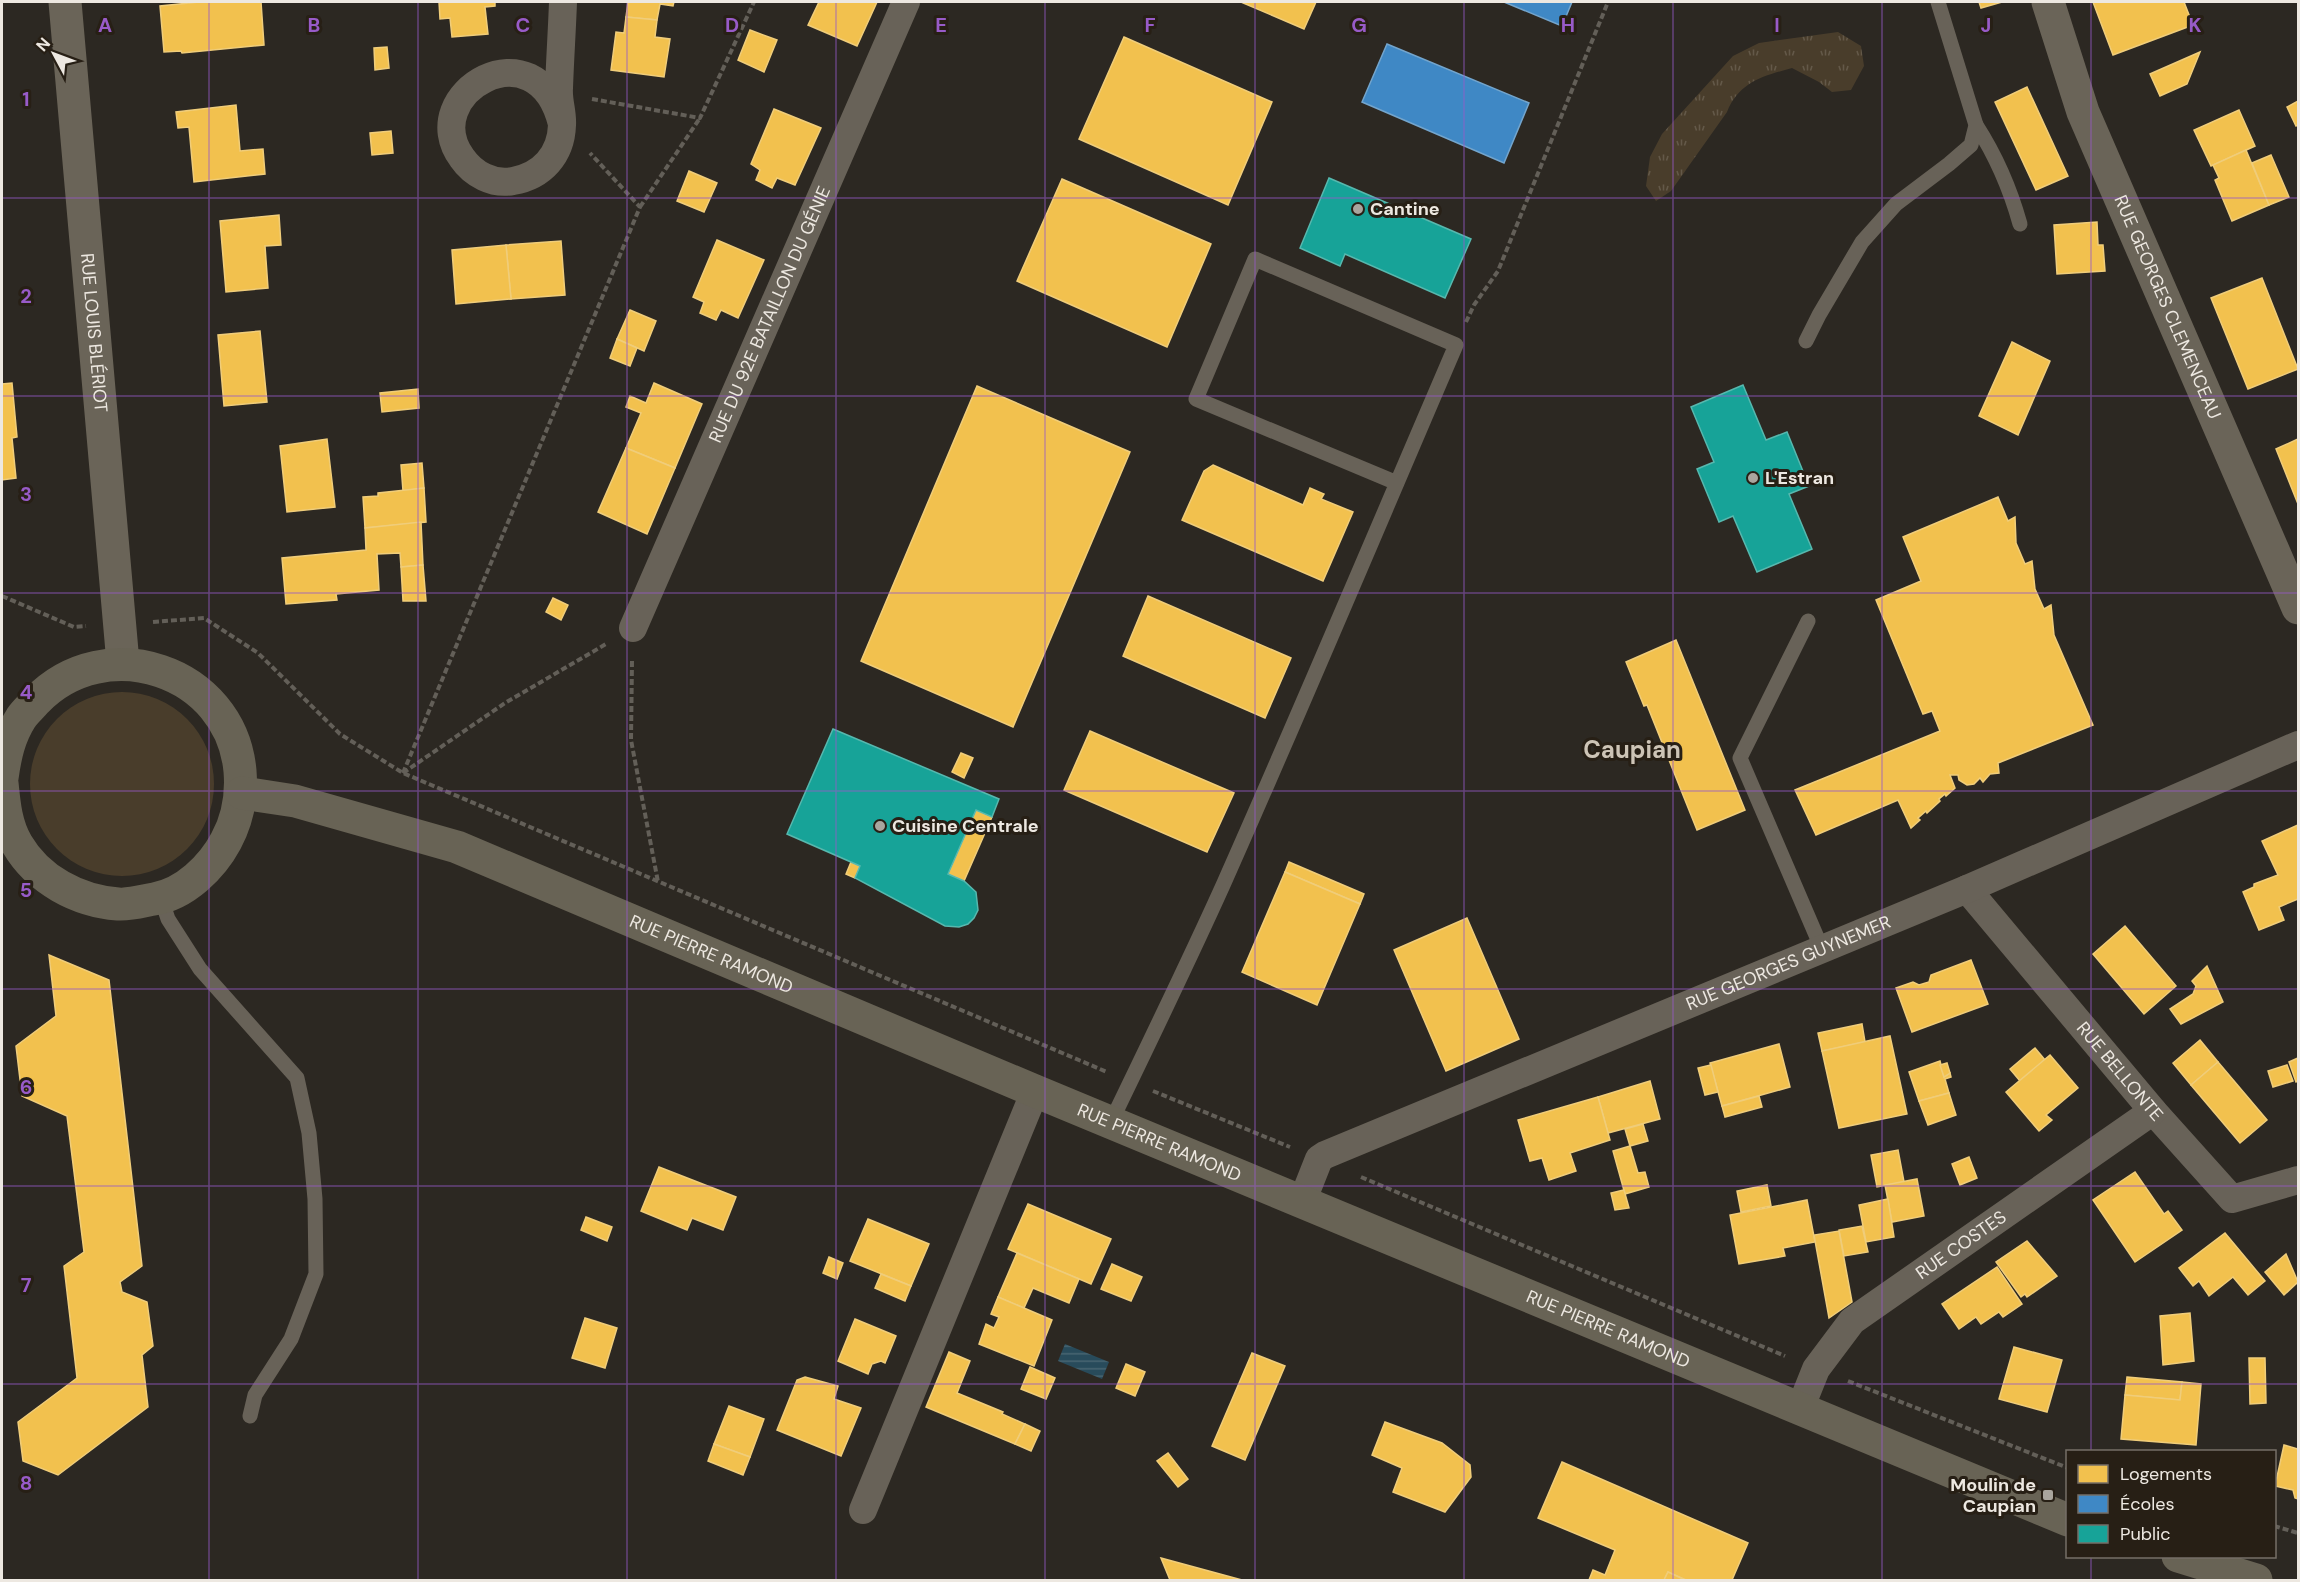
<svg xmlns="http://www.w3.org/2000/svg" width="2300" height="1582" font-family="'DM Sans',sans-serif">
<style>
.green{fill:#493d2b}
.park{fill:url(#park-tufts)}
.water{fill:url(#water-rules)}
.homes{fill:#f2c14e;stroke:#f0cd7a;stroke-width:1.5}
.schools{fill:#3f88c5;stroke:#73a5cd;stroke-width:1.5}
.public{fill:#17a398;stroke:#57b8ae;stroke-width:1.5}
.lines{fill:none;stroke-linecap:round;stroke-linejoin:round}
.path{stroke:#635f58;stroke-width:4;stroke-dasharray:6 3;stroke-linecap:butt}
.lane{stroke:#686258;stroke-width:15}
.street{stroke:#686258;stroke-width:28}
.secondary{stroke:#6a6458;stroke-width:33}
.primary{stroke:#686355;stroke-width:33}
.grid{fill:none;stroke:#985bc8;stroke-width:1.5;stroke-opacity:0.55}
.poi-dot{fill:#a9a59e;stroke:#271f15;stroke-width:2}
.labels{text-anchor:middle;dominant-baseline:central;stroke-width:6;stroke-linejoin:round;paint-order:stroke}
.poi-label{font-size:18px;font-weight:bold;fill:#ede8e1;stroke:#271f15;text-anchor:start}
.street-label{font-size:18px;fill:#ede8e1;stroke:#271f15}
.district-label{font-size:24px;font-weight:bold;fill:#cdc4b6;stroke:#271f15}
.grid-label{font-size:20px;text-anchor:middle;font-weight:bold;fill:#985bc8;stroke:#271f15;stroke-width:6;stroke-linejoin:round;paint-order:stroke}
</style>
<defs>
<pattern id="park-tufts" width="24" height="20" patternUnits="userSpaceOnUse" patternTransform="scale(1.5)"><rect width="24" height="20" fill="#493d2b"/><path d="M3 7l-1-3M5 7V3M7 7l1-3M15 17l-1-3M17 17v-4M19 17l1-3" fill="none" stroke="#645949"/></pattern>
<pattern id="water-rules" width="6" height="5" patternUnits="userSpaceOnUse" patternTransform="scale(1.5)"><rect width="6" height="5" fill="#284b5b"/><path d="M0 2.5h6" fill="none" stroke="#486572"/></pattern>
</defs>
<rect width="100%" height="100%" fill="#2c2822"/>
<circle class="green" cx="122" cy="784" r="92"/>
<path class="park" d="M1838,32L1861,46L1864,66L1851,90L1832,92L1819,82L1792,68C1763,76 1739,82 1727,112L1671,191L1656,201L1646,186L1650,157L1662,134L1733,56L1759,43Z"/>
<polygon class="water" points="1065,1344 1109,1362 1102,1379 1058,1361"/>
<g class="homes">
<polygon points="199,2 261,2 264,45 182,53 181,51 164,52 160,6"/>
<polygon points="439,2 495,2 495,6 485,7 488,34 452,37 450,18 440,19"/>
<polygon points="628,2 674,2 673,6 660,4 657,20 626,17"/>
<polygon points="819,2 877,2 857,46 808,25"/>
<polygon points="1241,2 1316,2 1304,29"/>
<polygon points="1979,2 2002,2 1981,8"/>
<polygon points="2093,2 2184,2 2193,25 2113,55"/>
<polygon points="626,17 657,20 655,37 670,39 664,77 611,70 616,32 624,33"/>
<polygon points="750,30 777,40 764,72 738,60"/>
<polygon points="1124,37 1272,102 1228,205 1079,139"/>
<polygon points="387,47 389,68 375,70 374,48"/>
<polygon points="2200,52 2187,84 2160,96 2150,74"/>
<polygon points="2027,87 2068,176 2036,190 1995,102"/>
<polygon points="2298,101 2298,125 2296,126 2287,107"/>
<polygon points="236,105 240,151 263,149 265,174 194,182 189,127 178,128 176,112"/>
<polygon points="774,109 821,128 795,185 777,178 772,188 756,180 760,170 751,164"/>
<polygon points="2239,110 2255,146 2211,166 2194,130"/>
<polygon points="391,131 393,153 372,155 370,133"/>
<polygon points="2246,150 2269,205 2232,221 2215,180 2219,178 2213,165"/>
<polygon points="2271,155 2289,197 2269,205 2252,163"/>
<polygon points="689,171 717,183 704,212 677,201"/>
<polygon points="1062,179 1211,244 1167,347 1017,281"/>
<polygon points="279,215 281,245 265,246 268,288 226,292 220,221"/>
<polygon points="2097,222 2098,245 2103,245 2105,271 2057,274 2054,225"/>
<polygon points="717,240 764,260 738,318 721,310 716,320 700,313 704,302 693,297"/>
<polygon points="561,241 565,295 511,299 506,245"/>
<polygon points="506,245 511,299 456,304 452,250"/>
<polygon points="2262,278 2298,369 2248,389 2211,298"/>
<polygon points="630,310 656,321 644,351 617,339"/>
<polygon points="260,331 267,402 224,406 218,335"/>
<polygon points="617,339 637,348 630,366 610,358"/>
<polygon points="2012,342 2050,361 2018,435 1979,416"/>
<polygon points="12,383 17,437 12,438 16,478 2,480 2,384"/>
<polygon points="654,383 702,404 675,468 626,448 641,413 626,407 630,396 646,403"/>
<polygon points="977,386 1130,452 1013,727 861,661"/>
<polygon points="418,389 419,408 382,412 380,393"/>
<polygon points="327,439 335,507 287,512 280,446"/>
<polygon points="2298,439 2298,504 2276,449"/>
<polygon points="626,448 675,468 647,534 598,512"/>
<polygon points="422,463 424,488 403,491 401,465"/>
<polygon points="1213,465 1303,505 1310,488 1324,494 1321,499 1353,512 1323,581 1182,520 1204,471"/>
<polygon points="424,488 426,522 365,528 363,497 378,496 378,493"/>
<polygon points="1998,497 2008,521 2015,517 2016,543 2025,564 2032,561 2035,589 2044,609 2051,605 2054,635 2093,725 1998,763 1999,773 1990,774 1983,782 1980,778 1974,784 1967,785 1959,780 1958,775 1950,775 1955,788 1946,796 1945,794 1939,799 1940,801 1927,813 1926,811 1918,818 1920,820 1911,828 1898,800 1816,835 1795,790 1940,731 1932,711 1923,714 1876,600 1921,581 1903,537"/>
<polygon points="421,522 423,565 401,567 400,553 377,554 379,590 336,594 337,600 286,604 282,558 366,550 365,528"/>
<polygon points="423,565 426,601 403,601 401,567"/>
<polygon points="1148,596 1291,658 1265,718 1123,656"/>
<polygon points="553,598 568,605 561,620 546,612"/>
<polygon points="1676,640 1745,810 1697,830 1647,705 1644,706 1626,662"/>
<polygon points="1090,731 1234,793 1207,852 1064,790"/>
<polygon points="961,753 973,758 964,778 952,772"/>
<polygon points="976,810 992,817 964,881 948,874"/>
<polygon points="2298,825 2298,899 2279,907 2284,920 2259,930 2243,892 2254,887 2254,884 2278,875 2262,841"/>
<polygon points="851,862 860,866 855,878 846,874"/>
<polygon points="1289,862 1364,894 1360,904 1285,872"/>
<polygon points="1285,872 1360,904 1317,1005 1242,972"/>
<polygon points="1467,918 1519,1039 1446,1071 1394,950"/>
<polygon points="2125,926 2176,986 2144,1014 2093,954"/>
<polygon points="49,955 109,980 142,1266 120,1282 122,1292 147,1302 153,1346 142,1355 148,1407 58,1475 23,1461 18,1422 77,1378 64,1266 84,1252 67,1116 22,1096 16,1046 56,1016"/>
<polygon points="1971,960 1988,1004 1912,1032 1896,988 1913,982 1919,985 1929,982 1931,975"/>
<polygon points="2207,966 2223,1002 2181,1024 2170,1009 2193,994 2196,986 2192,981"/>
<polygon points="1862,1024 1865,1042 1822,1051 1818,1033"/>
<polygon points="1890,1036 1907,1114 1839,1128 1822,1051"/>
<polygon points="2200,1040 2218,1062 2191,1085 2173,1063"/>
<polygon points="1779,1044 1790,1087 1722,1106 1710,1063"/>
<polygon points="2035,1048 2045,1060 2020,1081 2010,1069"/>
<polygon points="2050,1055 2078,1088 2046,1115 2052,1120 2039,1131 2006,1092"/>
<polygon points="2298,1058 2298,1081 2296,1082 2289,1062"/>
<polygon points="1940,1061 1944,1077 1950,1073 1951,1077 1945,1079 1949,1093 1919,1101 1909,1072"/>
<polygon points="2218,1062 2267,1120 2240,1143 2191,1085"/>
<polygon points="1947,1063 1950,1073 1944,1077 1940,1065"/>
<polygon points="1711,1065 1718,1092 1705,1095 1698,1068"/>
<polygon points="2287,1065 2293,1081 2273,1087 2268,1071"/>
<polygon points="1650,1081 1660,1119 1608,1133 1598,1097"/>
<polygon points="1949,1093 1956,1115 1928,1125 1919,1101"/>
<polygon points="1759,1096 1762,1107 1725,1117 1722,1106"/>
<polygon points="1598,1097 1610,1140 1570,1153 1576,1171 1549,1180 1542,1158 1530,1161 1518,1120"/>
<polygon points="1643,1124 1648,1141 1630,1146 1625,1129"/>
<polygon points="1630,1146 1638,1173 1645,1172 1649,1187 1625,1194 1613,1151"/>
<polygon points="1898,1150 1904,1182 1877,1187 1871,1155"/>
<polygon points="1969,1157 1977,1178 1960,1185 1952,1164"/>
<polygon points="659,1167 736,1197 723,1230 692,1218 687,1230 641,1211"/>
<polygon points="2135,1172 2164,1214 2168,1211 2182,1230 2135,1262 2093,1200"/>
<polygon points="1917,1179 1924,1216 1892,1222 1885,1185"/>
<polygon points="1767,1185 1771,1206 1741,1212 1737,1191"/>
<polygon points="1624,1190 1629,1208 1615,1210 1611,1193"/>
<polygon points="1888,1199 1894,1237 1866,1242 1859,1205"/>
<polygon points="1807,1200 1815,1242 1783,1248 1785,1256 1739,1264 1730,1215"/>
<polygon points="1028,1204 1111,1239 1091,1284 1008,1249"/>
<polygon points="586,1217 612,1227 607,1241 581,1230"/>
<polygon points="868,1219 929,1244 911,1286 850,1261"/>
<polygon points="1862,1226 1868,1252 1844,1256 1839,1230"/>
<polygon points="1839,1231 1852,1302 1829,1318 1814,1235"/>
<polygon points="2225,1233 2265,1281 2248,1295 2233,1277 2209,1296 2199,1281 2193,1286 2179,1268"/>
<polygon points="2027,1241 2057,1276 2027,1297 2025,1294 2021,1297 1996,1262"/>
<polygon points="1017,1253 1079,1279 1069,1303 1033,1288 1024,1308 998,1297"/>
<polygon points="2286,1254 2298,1282 2284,1295 2265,1272"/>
<polygon points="829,1257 843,1263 837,1279 823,1273"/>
<polygon points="1112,1264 1142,1277 1131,1301 1101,1289"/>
<polygon points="1997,1267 2022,1304 2003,1317 1999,1312 1981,1324 1976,1317 1959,1329 1942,1304"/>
<polygon points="881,1274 911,1286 905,1301 875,1288"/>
<polygon points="998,1297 1052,1320 1034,1366 979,1344 986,1324 994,1328 999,1317 991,1314"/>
<polygon points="2190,1313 2194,1361 2163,1365 2160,1316"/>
<polygon points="585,1318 617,1328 605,1368 572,1358"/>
<polygon points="855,1319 896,1336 885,1363 881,1361 872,1364 868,1374 838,1361"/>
<polygon points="2014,1347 2062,1360 2047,1412 1999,1399"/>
<polygon points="949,1352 970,1361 957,1393 1003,1412 1002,1414 1025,1424 1015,1444 926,1407"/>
<polygon points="1252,1353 1285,1366 1245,1460 1212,1446"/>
<polygon points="2249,1358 2265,1358 2266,1403 2250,1404"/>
<polygon points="1126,1364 1145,1372 1135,1396 1116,1388"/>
<polygon points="1030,1367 1055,1378 1046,1399 1021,1389"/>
<polygon points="805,1377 838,1386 834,1399 861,1408 841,1456 777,1430 797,1380"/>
<polygon points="2127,1377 2182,1382 2180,1400 2125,1395"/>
<polygon points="2182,1382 2201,1384 2196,1445 2121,1439 2125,1395 2180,1400"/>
<polygon points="729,1406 764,1419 750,1457 714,1444"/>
<polygon points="1385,1422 1442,1443 1470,1465 1471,1477 1445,1512 1393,1492 1402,1468 1372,1455"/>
<polygon points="1025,1424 1040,1431 1031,1451 1015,1444"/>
<polygon points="714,1444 750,1457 743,1475 708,1461"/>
<polygon points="2284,1445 2298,1449 2298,1499 2295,1498 2293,1490 2275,1486"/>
<polygon points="1168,1453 1188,1479 1178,1487 1157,1461"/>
<polygon points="1562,1462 1748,1543 1732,1580 1686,1580 1668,1572 1664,1580 1589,1580 1593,1570 1605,1575 1615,1550 1538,1518"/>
<polygon points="1161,1558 1242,1580 1170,1580"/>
<polygon points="1668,1572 1683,1579 1682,1580 1664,1580"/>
</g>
<g class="schools">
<polygon points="1504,2 1572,2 1562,26"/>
<polygon points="1387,44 1529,103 1504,163 1362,102"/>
</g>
<g class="public">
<polygon points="1329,178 1471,239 1445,298 1345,254 1340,266 1300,248"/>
<polygon points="1743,385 1766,440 1787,432 1809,486 1789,494 1812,549 1757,572 1733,516 1719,522 1697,469 1714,462 1691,407"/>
<polygon points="833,729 999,799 992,817 976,810 948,874 964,881 976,892 978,910 974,918 968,924 959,927 945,926 855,878 860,866 787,834"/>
</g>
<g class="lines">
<g class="path">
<polyline points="592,99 700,118 754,2"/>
<polyline points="640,207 700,118"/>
<polyline points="1466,322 1474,305 1498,271 1608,2"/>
<polyline points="2,596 74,627 86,626"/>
<polyline points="153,622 204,618 258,653 340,734 403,773 1107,1072"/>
<polyline points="632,661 631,740 658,882"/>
<polyline points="403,773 640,207 590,153"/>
<polyline points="403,773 505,703 606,644"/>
<polyline points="1153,1091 1290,1147"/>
<polyline points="1361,1177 1785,1356"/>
<polyline points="1848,1381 2068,1468"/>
<polyline points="2274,1526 2298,1533"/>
</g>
<g class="lane">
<path d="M1976,125C1996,156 2010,188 2020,224"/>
<polyline points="1806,341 1819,315 1862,242 1896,204 1949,164 1971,145 1976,125 1938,2"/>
<polyline points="1808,621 1740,758 1822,949"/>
<polyline points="161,898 168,919 200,969 297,1078 309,1133 315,1199 316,1274 291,1339 255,1395 250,1416"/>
<path d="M1111,1122C1149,1043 1188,963 1224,883C1303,705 1379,524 1456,345L1255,259L1196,399L1397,483"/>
</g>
<g class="street">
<path d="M562,124C537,22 415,94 462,158C473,174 493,185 513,181C542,176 561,155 562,125C563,113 558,101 559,88C560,59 562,30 563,2"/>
<path id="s1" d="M633,628L906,2"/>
<path id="s2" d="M1967,889L2153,1111L2232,1199L2298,1180"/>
<path id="s3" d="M1302,1202L1319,1159L1325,1155L1967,889L2298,745"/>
<path id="s4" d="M1800,1409L1816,1369L1852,1321L2153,1111"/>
<polyline points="863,1510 1035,1091"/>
</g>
<g class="secondary">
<path id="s5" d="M65,2L123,663"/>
<path id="s6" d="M2048,2L2083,112L2298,608"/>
</g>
<g class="primary">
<path d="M2,778C5,756 9,737 21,718C25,712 31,707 36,701C105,629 231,670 240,771C242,796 238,819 226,841C212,867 185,894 154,899C143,901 130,905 118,904C78,901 38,880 17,844C6,826 4,804 2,783"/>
<path id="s7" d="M242,793L295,801L457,847L1035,1091L2068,1520"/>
<polyline points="2178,1556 2256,1580"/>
</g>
</g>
<path class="grid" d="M209,2V1580M418,2V1580M627,2V1580M836,2V1580M1045,2V1580M1255,2V1580M1464,2V1580M1673,2V1580M1882,2V1580M2091,2V1452M2,198H2298M2,396H2298M2,593H2298M2,791H2298M2,989H2298M2,1186H2298M2,1384H2298M2091,1556V1580"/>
<g class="poi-dot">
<circle cx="1358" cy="209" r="6"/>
<circle cx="1753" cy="478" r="6"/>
<circle cx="880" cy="826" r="6"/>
<rect x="2042" y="1489" width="12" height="12" rx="3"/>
</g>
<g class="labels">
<g class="poi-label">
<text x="1370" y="209">Cantine</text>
<text x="1765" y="478">L'Estran</text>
<text x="892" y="826">Cuisine Centrale</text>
<text x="2036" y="1485" text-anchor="end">Moulin de<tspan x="2036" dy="21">Caupian</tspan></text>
</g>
<g class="street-label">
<text stroke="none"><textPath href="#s6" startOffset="328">RUE GEORGES CLEMENCEAU</textPath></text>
<text stroke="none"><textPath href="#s1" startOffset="342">RUE DU 92E BATAILLON DU GÉNIE</textPath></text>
<text stroke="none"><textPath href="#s5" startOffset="332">RUE LOUIS BLÉRIOT</textPath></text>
<text stroke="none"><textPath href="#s7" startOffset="498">RUE PIERRE RAMOND</textPath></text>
<text stroke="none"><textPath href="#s3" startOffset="555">RUE GEORGES GUYNEMER</textPath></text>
<text stroke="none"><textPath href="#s2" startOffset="238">RUE BELLONTE</textPath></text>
<text stroke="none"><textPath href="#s7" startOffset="984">RUE PIERRE RAMOND</textPath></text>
<text stroke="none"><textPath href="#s4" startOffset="236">RUE COSTES</textPath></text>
<text stroke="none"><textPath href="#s7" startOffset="1470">RUE PIERRE RAMOND</textPath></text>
</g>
<g class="district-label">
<text x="1632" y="749">Caupian</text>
</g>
</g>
<g class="grid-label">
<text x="105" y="32">A</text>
<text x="314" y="32">B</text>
<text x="523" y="32">C</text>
<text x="732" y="32">D</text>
<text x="941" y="32">E</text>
<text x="1150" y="32">F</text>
<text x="1359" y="32">G</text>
<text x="1568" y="32">H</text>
<text x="1777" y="32">I</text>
<text x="1986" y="32">J</text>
<text x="2195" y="32">K</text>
<text x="26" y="106">1</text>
<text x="26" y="303">2</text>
<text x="26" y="501">3</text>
<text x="26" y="699">4</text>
<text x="26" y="897">5</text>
<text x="26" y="1094">6</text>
<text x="26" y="1292">7</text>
<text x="26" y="1490">8</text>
</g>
<rect width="2300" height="1582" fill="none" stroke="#ede8e1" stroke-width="6"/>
<rect x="2066" y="1450" width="210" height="108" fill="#271f15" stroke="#766f67" stroke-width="1.5"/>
<rect x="2078" y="1465" width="30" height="18" fill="#f2c14e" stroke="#766f67" stroke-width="1.5"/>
<text x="2120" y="1480" font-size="18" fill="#ede8e1">Logements</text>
<rect x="2078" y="1495" width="30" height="18" fill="#3f88c5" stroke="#766f67" stroke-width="1.5"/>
<text x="2120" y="1510" font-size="18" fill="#ede8e1">Écoles</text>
<rect x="2078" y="1525" width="30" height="18" fill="#17a398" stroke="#766f67" stroke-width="1.5"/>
<text x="2120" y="1540" font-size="18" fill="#ede8e1">Public</text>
<g transform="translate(54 54) rotate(311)" stroke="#271f15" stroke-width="4.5" paint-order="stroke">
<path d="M0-4.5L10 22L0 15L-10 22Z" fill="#ede8e1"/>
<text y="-9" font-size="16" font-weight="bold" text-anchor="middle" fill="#ede8e1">N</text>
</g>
</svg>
